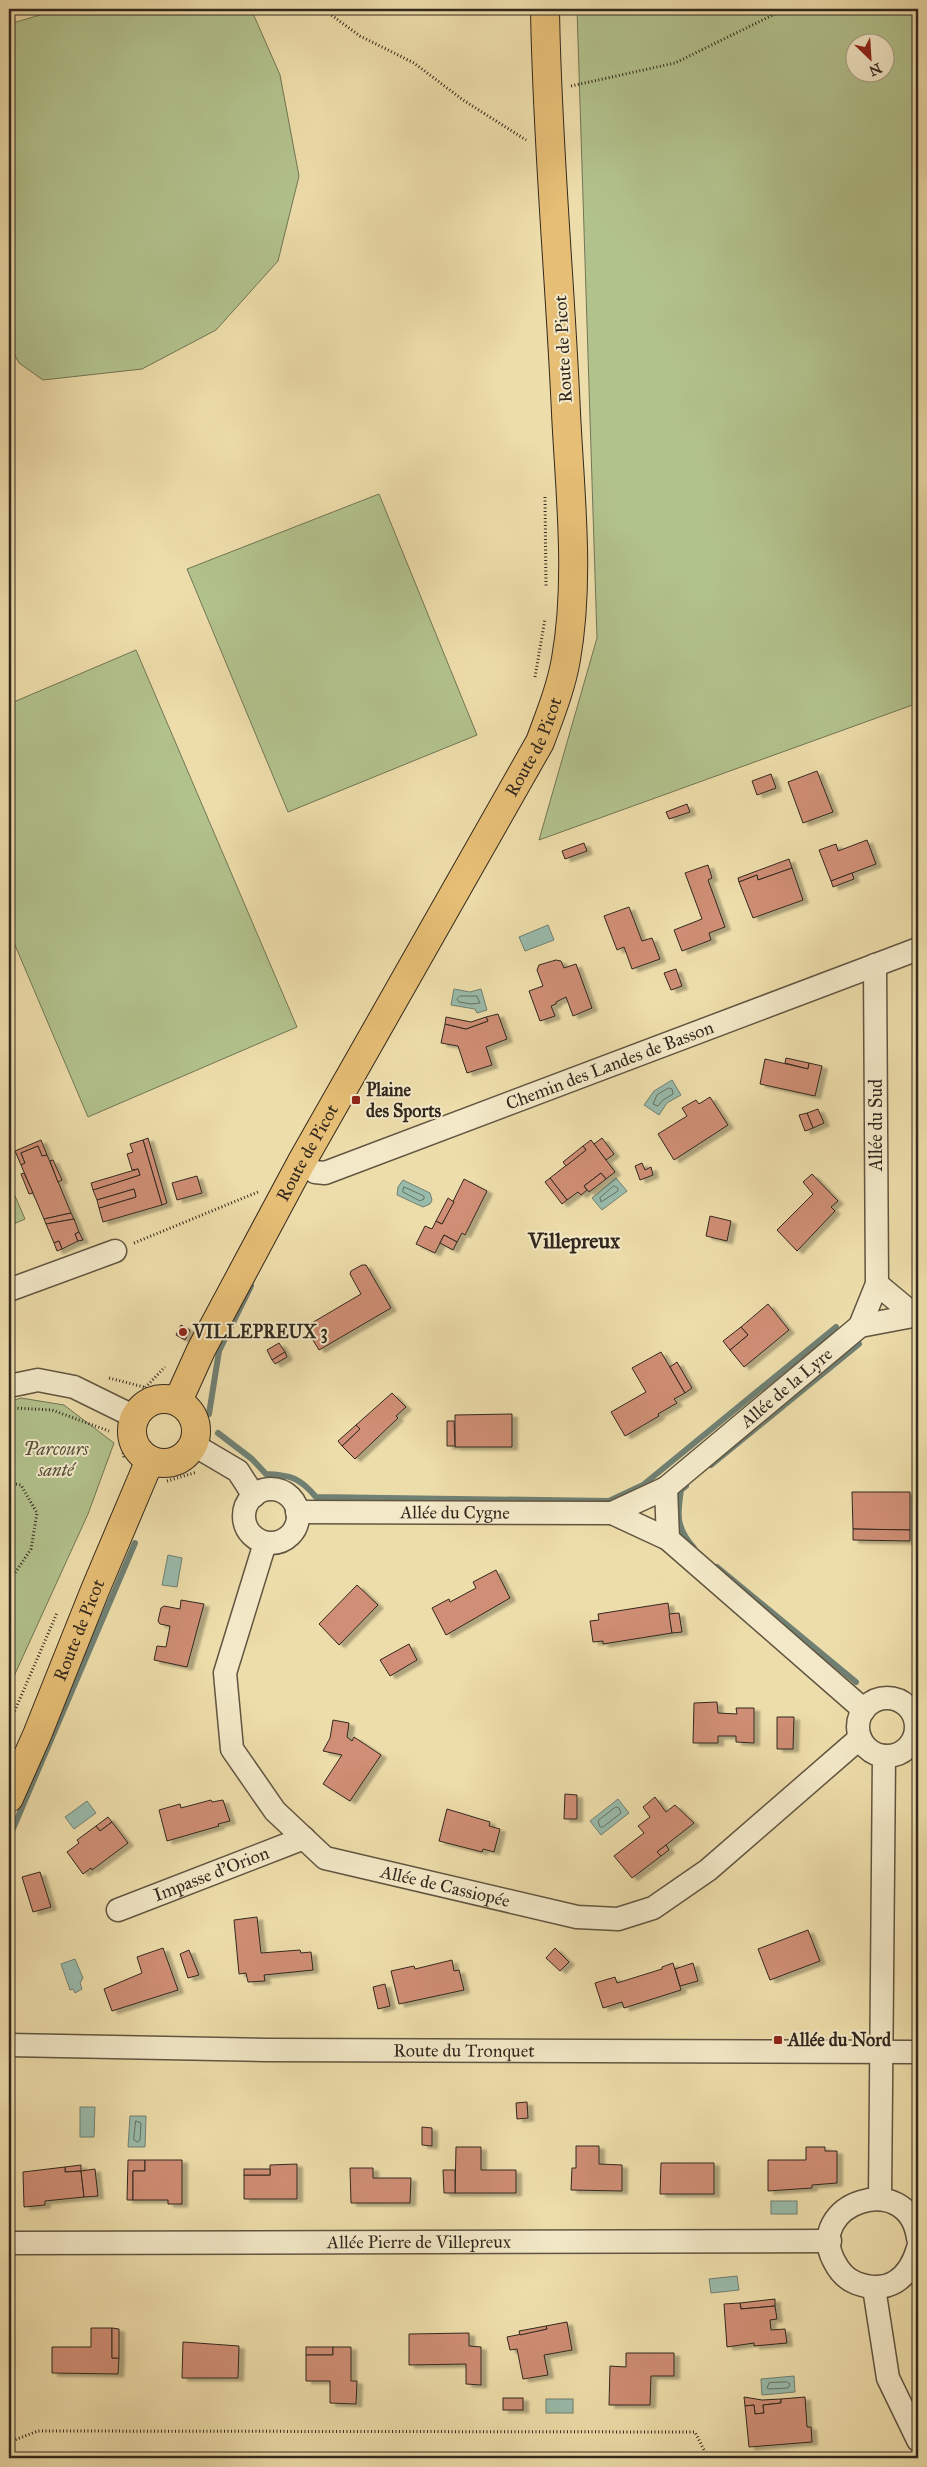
<svg xmlns="http://www.w3.org/2000/svg" width="927" height="2467" font-family="'IM FELL Great Primer',serif">
<style>
.green{fill:#b2c28d;stroke:#727556;fill-rule:evenodd}
.water{fill:#99bbab;stroke:#708073}
.lines{fill:none;stroke-linecap:round;stroke-linejoin:round}
.shore{stroke:#667264;stroke-width:1}
.stream{stroke:#708073;stroke-width:6}
.building{fill:#cf8e75;stroke:#32281e;filter:url(#shadow)}
.minor-casing{stroke:#615541;stroke-width:25}
.major-casing{stroke:#32281e;stroke-width:30}
.path{stroke:#32281e;stroke-width:3;stroke-dasharray:1 2.5;stroke-linecap:butt}
.minor{stroke:#f3e9c8;stroke-width:22}
.major{stroke:#e6be75;stroke-width:28}
.poi-dot{fill:#8f2418;stroke:#f3e9c8;stroke-width:2}
.labels{text-anchor:middle;dominant-baseline:central;stroke-width:4;stroke-linejoin:round;paint-order:stroke}
.street-label{font-size:18px;fill:#32281e;stroke:#f3e9c8}
.poi-label{font-size:18px;font-weight:bold;fill:#32281e;stroke:#f3e9c8;text-anchor:start}
.park-label{font-size:18px;font-style:italic;fill:#524e3a;stroke:#f3e9c8}
.district-label{font-size:22px;font-weight:bold;fill:#32281e;stroke:#f3e9c8}
</style>
<defs>
<filter id="shadow"><feDropShadow dx="5.5" dy="3" stdDeviation="1" flood-color="#0004"/></filter>
</defs>
<rect width="100%" height="100%" fill="#edddaa"/>
<filter id="stains"><feTurbulence type="fractalNoise" baseFrequency=".004" numOctaves="4"/><feColorMatrix values="0 0 0 0 .2 0 0 0 0 .09 0 0 0 0 .02 0 0 0 .5 -.17"/></filter>
<radialGradient id="worn" r=".72"><stop offset=".6" stop-color="#630" stop-opacity="0"/><stop offset="1" stop-color="#630" stop-opacity=".3"/></radialGradient>
<g class="green">
<polygon points="61,9 251,9 280,75 299,176 278,261 216,330 142,369 43,380 19,363 9,344 9,24"/>
<path d="M577,9H918V703L539,840L597,638ZM884,42V72H854V42Z"/>
<polygon points="379,494 477,735 288,812 187,569"/>
<polygon points="136,650 297,1027 88,1117 9,931 9,704"/>
<polygon points="9,1182 25,1219 9,1226"/>
<polygon points="21,1398 64,1405 114,1443 88,1514 9,1687 9,1402"/>
</g>
<g class="water">
<polygon points="548,925 554,940 525,951 519,937"/>
<polygon points="454,989 470,992 481,989 487,1010 477,1013 475,1009 451,1005"/>
<polygon points="672,1080 681,1095 667,1103 659,1115 644,1105 654,1091"/>
<polygon points="616,1178 627,1191 602,1210 592,1198"/>
<polygon points="403,1180 430,1193 432,1200 430,1204 423,1207 397,1195 398,1187"/>
<polygon points="168,1555 182,1558 177,1587 162,1585"/>
<polygon points="618,1799 629,1813 601,1835 590,1821"/>
<polygon points="87,1801 96,1813 74,1829 65,1817"/>
<polygon points="75,1959 83,1978 80,1983 82,1989 75,1993 73,1989 70,1990 61,1964"/>
<polygon points="80,2107 95,2107 94,2137 80,2137"/>
<polygon points="130,2116 146,2116 145,2147 128,2147"/>
<rect x="771" y="2201" width="26" height="13"/>
<polygon points="737,2276 739,2290 711,2293 709,2279"/>
<polygon points="794,2376 795,2392 762,2395 761,2379"/>
<rect x="546" y="2399" width="27" height="14"/>
</g>
<g class="lines">
<g class="shore">
<polygon points="460,996 477,996 480,1003 471,1004 459,1002 457,999"/>
<polygon points="669,1088 672,1089 673,1094 663,1100 658,1106 653,1104 657,1095"/>
<polygon points="614,1186 618,1188 618,1191 601,1202 600,1198"/>
<polygon points="404,1187 424,1196 424,1199 420,1201 403,1192"/>
<polygon points="616,1807 619,1808 621,1813 603,1827 600,1827 598,1821"/>
<polygon points="136,2121 141,2123 140,2140 138,2142 134,2140"/>
<polygon points="787,2382 790,2384 788,2388 769,2389 767,2388 769,2383"/>
</g>
<g class="stream">
<polyline points="209,1414 219,1351 251,1286"/>
<path d="M218,1433L252,1459L266,1474C291,1475 300,1478 316,1497L609,1501L643,1485L836,1327"/>
<polyline points="711,1465 859,1344"/>
<path d="M686,1486L681,1490C677,1515 676,1528 694,1548"/>
<polyline points="717,1567 856,1682"/>
<polyline points="9,1838 135,1543"/>
</g>
</g>
<g class="building">
<polygon points="817,771 833,812 803,823 788,782"/>
<polygon points="771,774 776,788 757,795 752,781"/>
<polygon points="687,804 690,812 669,819 666,812"/>
<polygon points="867,840 876,864 831,881 819,850 836,844 838,851"/>
<polygon points="584,843 587,851 565,859 562,851"/>
<polygon points="789,859 792,868 758,880 757,875 739,882 738,878"/>
<polygon points="708,865 712,878 708,880 725,927 709,933 711,940 682,951 674,930 702,919 685,873"/>
<polygon points="792,868 803,900 753,918 739,882 757,875 758,880"/>
<polygon points="852,873 854,879 833,887 831,881"/>
<polygon points="629,907 642,941 652,938 660,959 632,969 624,947 617,950 604,916"/>
<polygon points="556,960 561,961 564,968 576,964 592,1008 573,1016 566,997 556,1002 556,1004 551,1006 555,1016 540,1021 529,991 543,986 537,970 539,965"/>
<polygon points="676,969 682,986 671,990 664,973"/>
<polygon points="498,1014 507,1039 486,1047 492,1065 467,1073 458,1046 441,1043 445,1024 466,1029 488,1021 486,1017"/>
<polygon points="446,1017 471,1022 486,1017 488,1021 466,1029 445,1024"/>
<polygon points="786,1058 809,1063 808,1069 785,1063"/>
<polygon points="765,1059 808,1069 809,1063 822,1066 815,1096 760,1084"/>
<polygon points="710,1097 728,1125 674,1160 658,1134 687,1116 682,1108 696,1100 699,1104"/>
<polygon points="818,1109 824,1123 813,1128 807,1113"/>
<polygon points="807,1113 813,1128 805,1131 799,1115"/>
<polygon points="148,1138 167,1203 162,1205 143,1140"/>
<polygon points="602,1138 614,1154 606,1160 594,1144"/>
<polygon points="41,1140 47,1155 42,1156 38,1146 21,1153 25,1163 21,1165 15,1151"/>
<polygon points="143,1140 162,1205 103,1222 99,1208 136,1197 134,1189 97,1200 93,1190 140,1175 138,1169 132,1170 127,1154 133,1152 130,1144"/>
<polygon points="591,1140 615,1172 606,1179 601,1173 584,1186 587,1190 581,1195 578,1192 567,1200 550,1178 586,1150 583,1146"/>
<polygon points="38,1146 42,1156 47,1155 71,1213 44,1219 21,1165 25,1163 21,1153"/>
<polygon points="583,1146 586,1150 566,1166 563,1162"/>
<polygon points="53,1160 62,1180 58,1182 50,1161"/>
<polygon points="642,1163 645,1170 651,1167 653,1175 640,1180 635,1166"/>
<polygon points="138,1169 140,1175 93,1190 91,1183"/>
<polygon points="24,1173 33,1193 29,1194 21,1174"/>
<polygon points="601,1173 606,1179 589,1192 584,1186"/>
<polygon points="812,1174 838,1201 831,1207 835,1211 797,1251 777,1230 813,1194 803,1182"/>
<polygon points="197,1176 202,1193 177,1200 172,1183"/>
<polygon points="550,1178 567,1200 562,1204 545,1182"/>
<polygon points="464,1179 487,1191 465,1235 462,1233 457,1242 444,1235 435,1253 416,1244 425,1226 432,1229 436,1221 442,1224"/>
<polygon points="134,1189 136,1197 99,1208 97,1200"/>
<polygon points="448,1198 454,1202 442,1224 436,1221"/>
<polygon points="71,1213 74,1219 46,1224 44,1219"/>
<polygon points="710,1216 731,1221 727,1241 706,1236"/>
<polygon points="74,1219 79,1232 75,1234 78,1241 62,1249 59,1241 54,1243 46,1224"/>
<polygon points="79,1232 83,1240 78,1241 75,1234"/>
<polygon points="444,1235 457,1242 453,1250 440,1243"/>
<polygon points="59,1241 62,1249 57,1251 54,1243"/>
<polygon points="362,1265 366,1265 391,1308 319,1350 305,1327 361,1294 350,1274 351,1271"/>
<polygon points="768,1304 789,1330 744,1367 730,1350 748,1335 741,1327"/>
<polygon points="181,1325 190,1330 185,1340 176,1335"/>
<polygon points="741,1327 748,1335 730,1350 723,1341"/>
<polygon points="279,1343 285,1352 272,1360 267,1350"/>
<polygon points="285,1352 287,1357 275,1364 272,1360"/>
<polygon points="661,1352 685,1393 674,1399 677,1403 658,1414 659,1416 625,1436 611,1412 646,1392 632,1368"/>
<polygon points="677,1362 692,1388 685,1393 670,1367"/>
<polygon points="392,1393 406,1407 396,1416 398,1418 355,1459 342,1446 360,1429 356,1425"/>
<polygon points="512,1414 512,1447 455,1447 455,1415"/>
<polygon points="447,1421 454,1421 455,1446 447,1446"/>
<polygon points="356,1425 360,1429 342,1446 338,1441"/>
<polygon points="852,1492 910,1492 910,1530 853,1529"/>
<polygon points="853,1529 910,1530 910,1541 853,1540"/>
<polygon points="496,1570 510,1598 446,1635 432,1608 449,1599 450,1602 476,1588 473,1582"/>
<polygon points="357,1585 378,1605 339,1645 319,1624"/>
<polygon points="181,1600 204,1604 187,1667 154,1660 157,1646 166,1647 170,1626 160,1624 158,1621 161,1608 164,1606 180,1609"/>
<polygon points="668,1603 672,1633 603,1644 603,1641 593,1642 590,1621 599,1620 598,1614"/>
<polygon points="679,1613 682,1632 672,1633 669,1614"/>
<polygon points="409,1644 417,1660 390,1676 380,1660"/>
<polygon points="717,1702 718,1713 737,1714 736,1708 754,1708 754,1743 736,1742 736,1736 718,1736 718,1743 693,1743 694,1703"/>
<polygon points="777,1717 794,1717 793,1749 777,1749"/>
<polygon points="333,1720 349,1723 347,1737 352,1741 354,1737 381,1755 350,1801 323,1784 342,1755 323,1751 330,1738"/>
<polygon points="565,1794 577,1795 577,1819 564,1819"/>
<polygon points="655,1797 666,1812 675,1805 694,1823 657,1852 661,1856 632,1878 614,1856 644,1833 638,1826 650,1817 643,1807"/>
<polygon points="211,1800 212,1802 223,1800 230,1821 218,1824 219,1826 167,1841 159,1810 180,1804 181,1808"/>
<polygon points="447,1809 490,1822 489,1826 500,1829 494,1852 483,1849 482,1852 439,1841"/>
<polygon points="108,1817 112,1822 100,1831 96,1826"/>
<polygon points="112,1822 128,1843 92,1870 91,1868 83,1874 67,1852 79,1843 77,1840 96,1826 100,1831"/>
<polygon points="666,1845 669,1850 661,1856 657,1852"/>
<polygon points="40,1872 51,1907 33,1912 22,1877"/>
<polygon points="257,1917 261,1953 300,1950 301,1953 311,1952 313,1970 264,1975 265,1981 248,1982 246,1973 239,1974 234,1920"/>
<polygon points="808,1930 820,1961 770,1980 758,1949"/>
<polygon points="163,1948 178,1990 112,2011 104,1989 142,1973 137,1957"/>
<polygon points="555,1948 569,1962 560,1971 546,1958"/>
<polygon points="189,1950 199,1975 188,1978 180,1954"/>
<polygon points="452,1960 454,1971 459,1970 464,1990 399,2004 391,1971 414,1966 415,1969"/>
<polygon points="673,1963 681,1990 624,2008 622,2002 603,2008 595,1983 615,1977 617,1983 662,1969 662,1967"/>
<polygon points="693,1963 698,1981 680,1986 675,1969"/>
<polygon points="385,1984 390,2006 378,2009 373,1987"/>
<polygon points="527,2102 528,2118 517,2119 516,2103"/>
<polygon points="422,2127 432,2128 432,2146 422,2145"/>
<polygon points="576,2146 599,2146 599,2164 622,2165 622,2191 571,2190 572,2168 576,2168"/>
<polygon points="456,2147 481,2147 481,2170 516,2170 516,2193 455,2193"/>
<polygon points="806,2147 825,2147 825,2151 837,2151 837,2183 812,2185 812,2188 768,2191 768,2160 806,2160"/>
<polygon points="128,2160 145,2160 145,2171 133,2171 133,2200 127,2200"/>
<polygon points="145,2160 182,2160 182,2204 168,2204 168,2200 133,2200 133,2171 145,2171"/>
<polygon points="661,2163 714,2163 714,2194 660,2194"/>
<polygon points="297,2164 297,2199 244,2199 244,2175 270,2175 270,2165"/>
<polygon points="81,2165 81,2171 65,2172 65,2167"/>
<polygon points="65,2167 65,2172 81,2171 84,2197 45,2201 45,2205 24,2207 23,2172"/>
<polygon points="350,2168 373,2168 373,2178 411,2178 410,2203 351,2203"/>
<polygon points="95,2169 98,2196 84,2197 81,2171"/>
<rect x="244" y="2169" width="26" height="6"/>
<polygon points="443,2170 455,2170 455,2193 444,2193"/>
<polygon points="775,2299 775,2306 741,2309 740,2303"/>
<polygon points="740,2303 741,2309 775,2306 777,2319 770,2320 771,2330 785,2329 787,2343 754,2346 754,2343 727,2347 724,2304"/>
<polygon points="567,2322 572,2350 544,2355 548,2375 523,2379 517,2349 510,2350 507,2337 547,2329 546,2326"/>
<polygon points="546,2326 547,2329 520,2335 519,2331"/>
<polygon points="91,2328 112,2328 112,2358 119,2358 118,2374 52,2373 52,2347 91,2347"/>
<polygon points="112,2328 119,2329 119,2358 112,2358"/>
<polygon points="469,2333 469,2346 481,2347 481,2385 466,2384 466,2364 409,2365 409,2334"/>
<polygon points="183,2342 239,2346 238,2378 182,2378"/>
<rect x="306" y="2347" width="27" height="8"/>
<polygon points="333,2347 351,2347 351,2381 357,2381 356,2404 330,2403 330,2381 306,2381 306,2355 333,2355"/>
<polygon points="626,2353 674,2353 674,2376 651,2376 650,2405 609,2405 610,2366 626,2367"/>
<polygon points="744,2397 762,2400 781,2399 781,2403 763,2405 764,2413 755,2414 754,2405 745,2406"/>
<polygon points="805,2397 807,2427 811,2427 812,2442 749,2447 745,2406 754,2405 755,2414 764,2413 763,2405 781,2403 781,2399"/>
<rect x="503" y="2398" width="20" height="12"/>
</g>
<g class="lines">
<g class="minor-casing">
<g id="minor">
<path id="s1" d="M301,1163L315,1172L325,1173L918,949"/>
<polyline points="877,1284 913,1314"/>
<polyline points="9,1290 115,1251"/>
<polyline points="860,1326 877,1284 875,965"/>
<polyline points="9,1386 38,1380 74,1387 135,1417"/>
<polyline points="194,1445 238,1471 254,1496"/>
<polyline points="666,1488 668,1539"/>
<circle cx="271" cy="1516" r="27"/>
<path id="s2" d="M297,1512L612,1513"/>
<path id="s3" d="M265,1543L225,1673L232,1749L275,1811L325,1858L577,1917L618,1919L653,1908L708,1870L860,1738"/>
<circle cx="887" cy="1727" r="29"/>
<path id="s4" d="M864,1710L668,1539L612,1513L666,1488L860,1326L918,1315"/>
<path id="s5" d="M118,1910L304,1838"/>
<path id="s6" d="M9,2045L265,2050L918,2052"/>
<polyline points="880,2199 884,1756"/>
<path d="M918,2238C908,2168 804,2204 834,2261C839,2271 846,2279 856,2283C888,2295 909,2279 918,2248"/>
<path id="s7" d="M9,2243L830,2241"/>
<polyline points="874,2288 888,2378 918,2440"/>
</g>
</g>
<g class="major-casing">
<g id="major">
<circle cx="164" cy="1431" r="32"/>
<path id="s8" d="M178,1401L201,1350L301,1163L540,742C550,715 561,688 566,659C580,579 570,494 566,413C560,278 547,144 545,9"/>
<path id="s9" d="M9,1798L37,1735L95,1590L150,1460"/>
</g>
</g>
<g class="path">
<polyline points="323,9 360,36 414,63 463,100 526,140"/>
<polyline points="571,86 675,63 785,9"/>
<polyline points="545,497 546,588"/>
<polyline points="535,677 545,619"/>
<polyline points="134,1243 258,1192"/>
<polyline points="109,1378 144,1387"/>
<polyline points="138,1395 165,1367"/>
<polyline points="14,1408 52,1410 109,1431"/>
<polyline points="120,1432 124,1458"/>
<polyline points="167,1481 197,1472"/>
<polyline points="9,1483 21,1485 37,1513 31,1549 9,1582"/>
<polyline points="235,1509 245,1525"/>
<polyline points="9,1724 57,1613"/>
<polyline points="9,2442 38,2431 695,2432 708,2458"/>
</g>
<use href="#minor" class="minor"/>
<use href="#major" class="major"/>
</g>
<g class="poi-dot">
<rect x="351" y="1095" width="10" height="10" rx="2.5"/>
<circle cx="183" cy="1332" r="5"/>
<rect x="773" y="2035" width="10" height="10" rx="2.5"/>
</g>
<g class="labels">
<g class="street-label">
<text transform="translate(563 349) rotate(-93)">Route de Picot</text>
<text stroke="none"><textPath href="#s8" startOffset="745">Route de Picot</textPath></text>
<text stroke="none"><textPath href="#s1" startOffset="331">Chemin des Landes de Basson</textPath></text>
<text transform="translate(876 1125) rotate(-90)">Allée du Sud</text>
<text stroke="none"><textPath href="#s8" startOffset="280">Route de Picot</textPath></text>
<text stroke="none"><textPath href="#s4" startOffset="538">Allée de la Lyre</textPath></text>
<text stroke="none"><textPath href="#s2" startOffset="158">Allée du Cygne</textPath></text>
<text stroke="none"><textPath href="#s9" startOffset="182">Route de Picot</textPath></text>
<text stroke="none"><textPath href="#s5" startOffset="100">Impasse d'Orion</textPath></text>
<text stroke="none"><textPath href="#s3" startOffset="480">Allée de Cassiopée</textPath></text>
<text stroke="none"><textPath href="#s6" startOffset="455">Route du Tronquet</textPath></text>
<text stroke="none"><textPath href="#s7" startOffset="410">Allée Pierre de Villepreux</textPath></text>
</g>
<g class="poi-label">
<text x="366" y="1090">Plaine<tspan x="366" dy="21">des Sports</tspan></text>
<text x="193" y="1332">VILLEPREUX 3</text>
<text x="788" y="2040">Allée du Nord</text>
</g>
<g class="park-label">
<text x="56" y="1449">Parcours<tspan x="56" dy="21">santé</tspan></text>
</g>
<g class="district-label">
<text x="574" y="1240">Villepreux</text>
</g>
</g>
<rect width="927" height="2467" fill="none" stroke="#edddaa" stroke-width="30"/>
<rect x="10" y="10" width="907" height="2447" fill="none" stroke="#32281e" stroke-width="2.5"/>
<rect x="15" y="15" width="897" height="2437" fill="none" stroke="#32281e"/>
<g transform="translate(870 58) rotate(155)"><circle r="24" fill="#f3e9c8" stroke="#a69c84"/>
<path d="M0-4L9 19L0 12L-9 19Z" fill="#8f2418"/>
<text y="-8" font-size="14" font-weight="bold" text-anchor="middle" fill="#32281e">N</text>
</g>
<rect width="100%" height="100%" filter="url(#stains)"/>
<rect width="100%" height="100%" fill="url(#worn)"/>
</svg>
